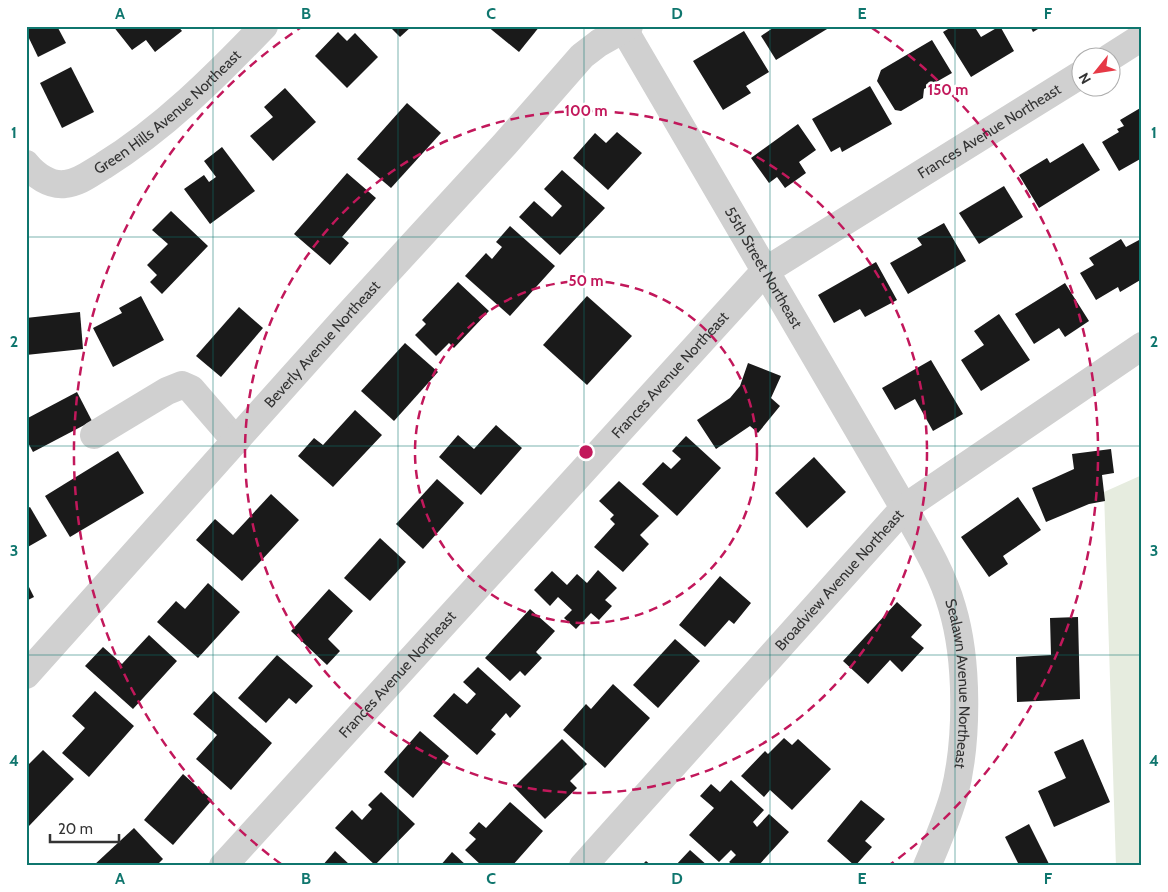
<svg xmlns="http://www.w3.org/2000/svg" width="1168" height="892" font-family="Cabin,sans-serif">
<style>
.green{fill:#e6ecdf}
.building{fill:#1a1a1a}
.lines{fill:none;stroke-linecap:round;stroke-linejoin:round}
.minor{stroke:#d0d0d0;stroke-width:28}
.grid{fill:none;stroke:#0f766e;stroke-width:1;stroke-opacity:0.55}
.ring{fill:none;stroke:#c2185b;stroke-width:2.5;stroke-dasharray:9 6}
.labels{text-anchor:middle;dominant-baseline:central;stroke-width:5;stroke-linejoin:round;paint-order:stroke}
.street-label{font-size:15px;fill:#333;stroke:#fff}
.centre{fill:#c2185b;stroke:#fff;stroke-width:2.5}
.ring-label{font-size:15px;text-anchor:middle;font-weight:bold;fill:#c2185b;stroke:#fff;stroke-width:5;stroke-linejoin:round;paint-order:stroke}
.neatline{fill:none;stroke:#0f766e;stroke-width:2}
.grid-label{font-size:16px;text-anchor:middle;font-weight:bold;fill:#0f766e}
</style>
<rect width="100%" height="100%" fill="#fff"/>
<polygon class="green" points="1142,475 1142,866 1116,866 1104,492"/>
<g class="building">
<polygon points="26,26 57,26 66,43 38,57 26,32"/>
<polygon points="113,26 178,26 182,31 155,52 146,40 132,50"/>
<polygon points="389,26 412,26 400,37"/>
<polygon points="487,26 540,26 519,52"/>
<polygon points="776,26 832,26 776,60 761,36"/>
<polygon points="953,26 974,26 981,37 1000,26 1014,51 971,77 943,32"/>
<polygon points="1030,26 1043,26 1033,32"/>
<polygon points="744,31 769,72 746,86 751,93 723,110 693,61"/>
<polygon points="338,32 347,41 355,33 378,57 347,88 315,56"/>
<polygon points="932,40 952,73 924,89 923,98 901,111 895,110 877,81 881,70"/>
<polygon points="71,67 94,112 62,128 40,83"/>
<polygon points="870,86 892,124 842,152 840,147 831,152 812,119"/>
<polygon points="285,88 316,122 273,161 250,136 273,117 264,107"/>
<polygon points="407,103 441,133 391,188 357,159"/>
<polygon points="1142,107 1142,158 1119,171 1102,142 1119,132 1117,129 1124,126 1120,120"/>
<polygon points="798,124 816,150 799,162 806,173 785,188 777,177 769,183 751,158"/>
<polygon points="617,132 642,153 608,190 573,158 595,133 606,143"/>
<polygon points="1083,143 1100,170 1039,208 1019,175 1047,158 1050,163"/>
<polygon points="222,147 255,191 210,224 184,189 204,175 209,182 216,177 204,161"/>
<polygon points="562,170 605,208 560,255 519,217 534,201 552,217 562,206 544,189"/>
<polygon points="347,173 376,198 342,237 349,243 330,265 294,234"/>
<polygon points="1004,186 1023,217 979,244 959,213"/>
<polygon points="171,211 208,246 162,294 150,282 157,275 147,265 168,244 152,230"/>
<polygon points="944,223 966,261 908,294 890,263 922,245 917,238"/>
<polygon points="510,226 555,266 510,316 465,276 486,253 492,259 502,247 496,242"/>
<polygon points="1121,239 1126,247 1139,240 1142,244 1142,272 1139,274 1142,279 1120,292 1118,287 1096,300 1080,273 1094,265 1089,258"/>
<polygon points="876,262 897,300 865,317 860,309 834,323 818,295"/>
<polygon points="458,282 489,311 454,348 449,343 436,356 415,335 426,324 422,320"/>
<polygon points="1065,283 1089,321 1065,337 1059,328 1034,344 1015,314"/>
<polygon points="141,296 164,340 113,367 93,328 122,313 119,308"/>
<polygon points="587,296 632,336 587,385 543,345"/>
<polygon points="239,307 263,328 221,377 196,356"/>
<polygon points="80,312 83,349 26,355 26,318"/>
<polygon points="999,314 1030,360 981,391 961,360 984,345 974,331"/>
<polygon points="405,343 438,372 394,421 361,391"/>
<polygon points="931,360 963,414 933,431 915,399 895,410 882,388"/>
<polygon points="748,363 781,376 771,398 780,406 758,433 750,426 716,449 697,420 730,398 740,386"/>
<polygon points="77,392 92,421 33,452 26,439 26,419"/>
<polygon points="355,410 382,435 333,487 298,456 314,438 323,445"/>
<polygon points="496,425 522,448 481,495 439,457 458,435 474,449"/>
<polygon points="686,436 721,468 677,516 642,484 663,462 671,469 681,459 672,451"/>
<polygon points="1111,449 1114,473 1102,475 1105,501 1089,504 1046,522 1032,488 1074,469 1072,454"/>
<polygon points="118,451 144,493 70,537 45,496"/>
<polygon points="814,457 846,492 807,528 775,493"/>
<polygon points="437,479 464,503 423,549 396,524"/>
<polygon points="619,481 659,516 640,535 649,544 623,572 594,547 615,524 610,519 614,515 599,501"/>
<polygon points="271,494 299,520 242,581 196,540 215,519 233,535"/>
<polygon points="1018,497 1041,530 1003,556 1008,564 989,577 961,537"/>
<polygon points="30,507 47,536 26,548 26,509"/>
<polygon points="380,538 406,562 370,601 344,578"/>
<polygon points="598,570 617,588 605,600 612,606 599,620 591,613 576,629 564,618 572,610 558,597 550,606 534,590 552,571 567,585 577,574 587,583"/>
<polygon points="720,576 751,603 734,624 729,620 705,647 679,625"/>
<polygon points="26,581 34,597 26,601"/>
<polygon points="208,583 240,612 198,658 157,622 176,601 185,609"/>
<polygon points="329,589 353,611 328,639 340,651 327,665 291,631"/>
<polygon points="897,602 922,625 911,637 924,648 902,672 890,660 868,684 843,661"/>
<polygon points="530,609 555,631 536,652 542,658 525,676 520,671 510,681 485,658"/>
<polygon points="1078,617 1080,699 1017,702 1016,657 1051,655 1050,618"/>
<polygon points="149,635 177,661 133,709 85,666 103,647 122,664"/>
<polygon points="675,639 700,661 658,708 633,685"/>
<polygon points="277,655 313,686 296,704 289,698 266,723 238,698"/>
<polygon points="478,667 521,706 510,718 506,713 491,730 496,734 477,755 433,716 454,693 467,704 476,694 463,682"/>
<polygon points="613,684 650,718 605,768 563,730 586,704 591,709"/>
<polygon points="95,691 134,726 89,777 62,753 85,728 72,716"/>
<polygon points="214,691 272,743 231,790 196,759 217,735 193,714"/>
<polygon points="420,731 449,756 413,798 384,772"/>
<polygon points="784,738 792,745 798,739 831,769 792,810 770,790 764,797 741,776 765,751 768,754"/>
<polygon points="562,739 587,764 570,781 577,788 545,819 514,787"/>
<polygon points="1083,739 1110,802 1054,827 1038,791 1066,778 1054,752"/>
<polygon points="43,750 74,779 29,826 26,823 26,767"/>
<polygon points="183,774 212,800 173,845 144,820"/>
<polygon points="731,780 764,810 753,822 757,827 769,814 789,832 758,866 734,866 729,862 736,855 731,850 719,862 689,835 714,808 700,796 711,784 720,792"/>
<polygon points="381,792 415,824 375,865 335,828 352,810 362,820 372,809 368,805"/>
<polygon points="861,800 885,819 865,841 872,847 855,866 827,841"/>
<polygon points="510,802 543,831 512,866 505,864 503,866 482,866 465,850 476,839 469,833 479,822 486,828"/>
<polygon points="1029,824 1050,866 1012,866 1018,863 1005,837"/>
<polygon points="134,828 163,859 156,866 93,866"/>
<polygon points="690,850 708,866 675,866"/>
<polygon points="335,851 351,866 322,866"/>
<polygon points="452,852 467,866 440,866"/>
<polygon points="646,861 652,866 641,866"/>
</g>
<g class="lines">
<g class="minor">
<path id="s1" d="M622,26L904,508C922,540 942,572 952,607C968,660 968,741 954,795C947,819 937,843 927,866"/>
<polyline points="1109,58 1142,37"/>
<path id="s2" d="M26,164C35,175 50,186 65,184C79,183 91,173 103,166C164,128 215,77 264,26"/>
<polyline points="94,435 167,391 182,385 191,389 236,441"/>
<path id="s3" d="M26,675L348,315L505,144L582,56L599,43L629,26"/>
<path id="s4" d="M223,866L765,271L1080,75"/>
<path id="s5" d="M583,866L904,508L1142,346"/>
</g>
</g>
<path class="grid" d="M213,26V866M398,26V866M584,26V866M770,26V866M955,26V866M26,237H1142M26,446H1142M26,655H1142"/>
<g class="ring">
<circle cx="586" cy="452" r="171"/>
<circle cx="586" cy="452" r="341"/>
<path d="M281 864A512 512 0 0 1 300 28M872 28A512 512 0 0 1 891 864"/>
</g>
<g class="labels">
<g class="street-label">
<text stroke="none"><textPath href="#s2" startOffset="172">Green Hills Avenue Northeast</textPath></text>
<text stroke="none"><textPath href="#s4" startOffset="1069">Frances Avenue Northeast</textPath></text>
<text stroke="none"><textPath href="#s1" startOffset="280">55th Street Northeast</textPath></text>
<text stroke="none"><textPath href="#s3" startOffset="444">Beverly Avenue Northeast</textPath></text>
<text stroke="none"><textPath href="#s4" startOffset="664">Frances Avenue Northeast</textPath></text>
<text stroke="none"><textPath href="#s5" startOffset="384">Broadview Avenue Northeast</textPath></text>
<text stroke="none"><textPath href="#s4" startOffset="259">Frances Avenue Northeast</textPath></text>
<text stroke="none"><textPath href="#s1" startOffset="746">Sealawn Avenue Northeast</textPath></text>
</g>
</g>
<circle cx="586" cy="452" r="8" class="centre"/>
<g class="ring-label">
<text x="948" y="95">150 m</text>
<text x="586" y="116">100 m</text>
<text x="586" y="286">50 m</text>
</g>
<rect width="1168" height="892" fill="none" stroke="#ffffff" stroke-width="55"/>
<g transform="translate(1096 72) rotate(240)"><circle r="24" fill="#ffffff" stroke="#adadad"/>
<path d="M0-4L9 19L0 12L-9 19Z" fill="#e63946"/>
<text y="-8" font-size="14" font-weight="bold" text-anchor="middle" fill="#333333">N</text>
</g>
<path d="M50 834v8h69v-8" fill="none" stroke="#333333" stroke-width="2.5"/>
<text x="58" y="834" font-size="15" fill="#333333" stroke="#ffffff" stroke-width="4" paint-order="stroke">20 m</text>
<rect x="28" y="28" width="1112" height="836" class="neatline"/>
<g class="grid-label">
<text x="120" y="19">A</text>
<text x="306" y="19">B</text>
<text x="491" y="19">C</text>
<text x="677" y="19">D</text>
<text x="862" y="19">E</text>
<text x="1048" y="19">F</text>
<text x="14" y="138">1</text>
<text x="1154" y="138">1</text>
<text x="14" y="347">2</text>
<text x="1154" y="347">2</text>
<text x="14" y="556">3</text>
<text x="1154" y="556">3</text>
<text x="14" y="766">4</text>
<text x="1154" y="766">4</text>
<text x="120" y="884">A</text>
<text x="306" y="884">B</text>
<text x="491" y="884">C</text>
<text x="677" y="884">D</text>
<text x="862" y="884">E</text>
<text x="1048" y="884">F</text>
</g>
</svg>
